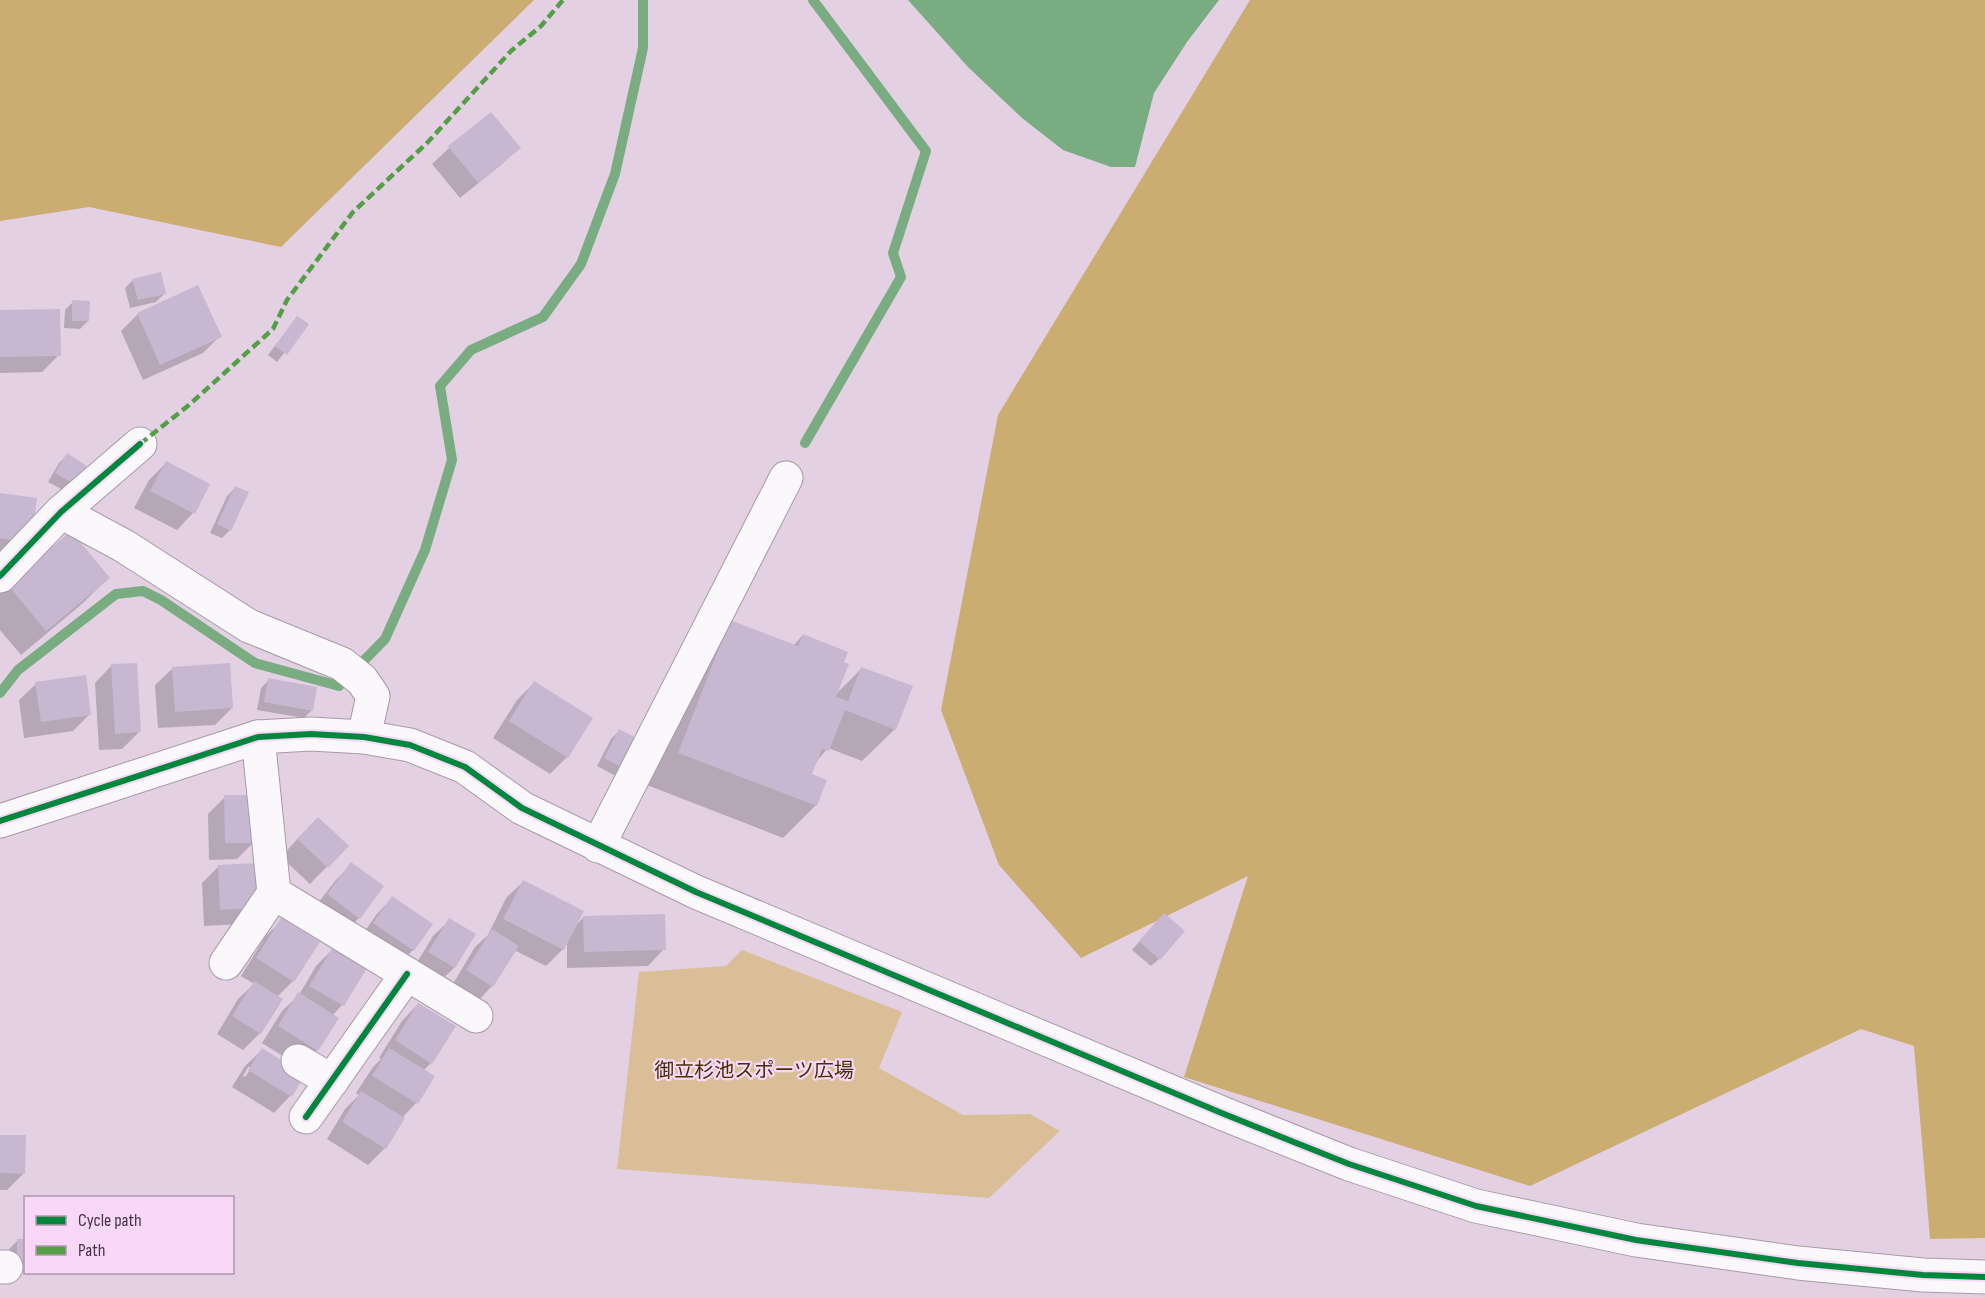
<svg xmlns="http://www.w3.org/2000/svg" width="1985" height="1298" font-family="'Sofia Sans Condensed','Noto Sans JP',sans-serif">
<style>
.green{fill:#dabe97}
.forest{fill:#cbac71}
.water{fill:#79ac80}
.shadow{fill:#0003;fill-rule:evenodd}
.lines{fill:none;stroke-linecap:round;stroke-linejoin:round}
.stream{stroke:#79ac80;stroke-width:10}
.building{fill:#c8b7d0}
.minor-casing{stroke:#a89aa8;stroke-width:35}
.minor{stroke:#fbf8fb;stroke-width:33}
.quiet{stroke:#549f46;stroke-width:4.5;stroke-dasharray:9 4.5;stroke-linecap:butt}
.cycleway-casing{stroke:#f8d7f7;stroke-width:10}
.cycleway{stroke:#00873e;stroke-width:6}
.labels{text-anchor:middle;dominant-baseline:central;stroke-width:4.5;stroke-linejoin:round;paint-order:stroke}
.park-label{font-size:20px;fill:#423102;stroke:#f8d7f7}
</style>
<rect width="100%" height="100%" fill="#e3d1e3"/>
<polygon class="green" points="742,950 902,1012 879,1068 963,1115 1030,1114 1060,1131 989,1198 617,1169 639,972 726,966"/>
<g class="forest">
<polygon points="0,0 534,0 281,247 89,207 0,221"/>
<polygon points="1250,0 1985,0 1985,1238 1930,1239 1914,1046 1861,1029 1530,1186 1184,1077 1248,876 1081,958 999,865 941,710 998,415"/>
</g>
<polygon class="water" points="908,0 1219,0 1187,42 1154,93 1135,167 1111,167 1063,150 1022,118 968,67"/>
<g class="shadow">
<polygon points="491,114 519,147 502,164 460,198 432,164 449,148"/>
<polygon points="133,280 164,294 156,302 130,308 125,288"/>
<polygon points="197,287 220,336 203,353 143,380 121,331 137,315"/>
<polygon points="73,302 88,321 80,329 64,328 65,310"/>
<polygon points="0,312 59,355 42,372 0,373"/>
<polygon points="297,317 307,324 277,362 268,355"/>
<polygon points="67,455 85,466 67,492 48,482 59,463"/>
<polygon points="166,463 193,513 177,530 134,508 149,480"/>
<polygon points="235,488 230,530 222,538 210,533 227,496"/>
<polygon points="0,494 29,542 0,557"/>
<polygon points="108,578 83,603 21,655 0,630 0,593 8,585"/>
<polygon points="731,622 793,646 803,635 835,695 862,668 895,729 862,761 828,748 815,763 810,775 816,805 783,838 647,785"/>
<polygon points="111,666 139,732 122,749 99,750 95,683"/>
<polygon points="172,669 232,708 215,725 158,728 155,685"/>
<polygon points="269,680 312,710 304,718 257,710 261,688"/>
<polygon points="534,683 567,757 550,774 493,738 517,700"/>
<polygon points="36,684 89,715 73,731 24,738 19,700"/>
<polygon points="619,731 638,740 616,776 597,766 611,739"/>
<polygon points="225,797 254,842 237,859 209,860 208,814"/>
<polygon points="301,835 347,846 310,884 281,857"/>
<polygon points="352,864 359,918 342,935 311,912 335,881"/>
<polygon points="255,865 240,924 204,926 202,883 219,866"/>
<polygon points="523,882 576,925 583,918 664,949 648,966 567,968 567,941 563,949 546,966 514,950 492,986 476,1003 451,987 475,947 488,935 506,898"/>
<polygon points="392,898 431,924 413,950 396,967 358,941 376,915"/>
<polygon points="282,920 293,981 277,997 260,1033 243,1050 217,1034 238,999 254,984 241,976 265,937"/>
<polygon points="450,920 474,935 454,968 437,984 413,969 433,936"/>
<polygon points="1156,923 1159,959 1151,966 1132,950"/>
<polygon points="333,949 365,969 342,1005 332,1016 317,1050 300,1067 262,1043 282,1011 299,995 316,966"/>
<polygon points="418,1004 431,1063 423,1071 433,1077 416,1103 402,1118 385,1148 368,1165 327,1139 345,1109 359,1095 356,1093 373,1067 381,1059 379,1058 402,1021"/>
<path d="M262,1050L290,1096L274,1113L232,1087L245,1066ZM248,1067H252L245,1077L243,1076Z"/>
<polygon points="0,1136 24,1173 7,1190 0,1190"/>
<polygon points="17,1241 26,1241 26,1261 18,1268 9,1268 9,1249"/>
</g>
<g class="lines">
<g class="stream">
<polyline points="805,443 901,277 893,253 926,151 813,0"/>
<polyline points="0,693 18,670 116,594 143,591 161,600 255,663 339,686 385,639 425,550 452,460 440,386 471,350 543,317 581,264 615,174 643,48 643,0"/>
</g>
</g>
<g class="building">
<polygon points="491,112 521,148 478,183 448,146"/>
<polygon points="161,272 166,294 138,300 132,279"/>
<polygon points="198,285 222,337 160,365 137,313"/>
<polygon points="72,300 90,301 89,321 72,321"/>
<polygon points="60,309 61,356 0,357 0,310"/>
<polygon points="297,316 309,324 287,355 275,346"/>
<polygon points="67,453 87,466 76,485 55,473"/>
<polygon points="166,461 210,484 195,514 150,491"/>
<polygon points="235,486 249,492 231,531 217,524"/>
<polygon points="0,493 37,498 31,543 0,538"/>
<polygon points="71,531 110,578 46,631 7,584"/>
<polygon points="730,620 798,646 803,634 848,652 844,662 849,664 836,697 848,701 861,667 913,686 896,730 845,710 829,751 822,749 812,774 827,780 817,806 678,753"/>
<polygon points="137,663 141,732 115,734 111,664"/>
<polygon points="230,663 233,708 175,712 172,667"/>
<polygon points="86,675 91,715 41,722 35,682"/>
<polygon points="268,678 317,687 313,711 264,702"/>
<polygon points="534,681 593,718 568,758 509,721"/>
<polygon points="619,729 640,740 625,769 604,758"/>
<polygon points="224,795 255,795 256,843 225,843"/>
<polygon points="318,817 349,846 328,868 297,839"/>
<polygon points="351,862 384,886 360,919 327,894"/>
<polygon points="256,863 258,908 220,910 218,865"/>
<polygon points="523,880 584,911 564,950 503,919"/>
<polygon points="392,896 433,924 414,951 373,923"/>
<polygon points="1164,913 1185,931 1160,960 1139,941"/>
<polygon points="665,914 666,950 584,952 583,916"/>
<polygon points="281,918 320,942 294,982 256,958"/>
<polygon points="449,918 476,934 455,968 428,952"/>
<polygon points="492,929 519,946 493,987 466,970"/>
<polygon points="333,947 367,968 344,1006 309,986"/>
<polygon points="254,981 283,999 261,1034 232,1016"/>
<polygon points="298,992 339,1018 318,1051 278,1026"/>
<polygon points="418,1003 456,1026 432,1064 395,1040"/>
<polygon points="262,1048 305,1075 292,1097 248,1070"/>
<polygon points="389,1048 435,1076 418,1104 372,1076"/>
<polygon points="361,1091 405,1118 386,1149 342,1122"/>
<polygon points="0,1135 26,1135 25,1174 0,1173"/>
<rect x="17" y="1239" width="9" height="22"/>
</g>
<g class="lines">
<g class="minor-casing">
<g id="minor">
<polyline points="61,512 124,546 249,626 342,664 362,680 373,696 364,737"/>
<polyline points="0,576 61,512 140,444"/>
<polyline points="258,737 274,893 476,1016"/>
<polyline points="0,821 258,737 311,734 364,737 410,745 465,767 522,808 696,892 1224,1114 1349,1164 1476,1206 1636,1240 1798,1263 1923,1275 1985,1277"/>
<polyline points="598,846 786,478"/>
<polyline points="226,963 274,893"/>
<polyline points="298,1061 332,1081"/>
<polyline points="306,1117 407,974"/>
<polyline points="0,1267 6,1267"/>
</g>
</g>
<use href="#minor" class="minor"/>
<polyline class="quiet" points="140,444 189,405 273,329 287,300 353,212 427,143 511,51 541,26 563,0"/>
<g class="cycleway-casing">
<g id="cycleway">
<polyline points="0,576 61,512 140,444"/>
<polyline points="0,821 258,737 311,734 364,737 410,745 465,767 522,808 696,892 1224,1114 1349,1164 1476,1206 1636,1240 1798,1263 1923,1275 1985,1277"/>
<polyline points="306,1117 407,974"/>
</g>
</g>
<use href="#cycleway" class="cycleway"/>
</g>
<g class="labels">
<g class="park-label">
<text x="754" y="1071">御立杉池スポーツ広場</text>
</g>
</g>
<rect x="24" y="1196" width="210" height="78" fill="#f8d7f7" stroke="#b097af" stroke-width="1.5"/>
<rect x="36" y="1216" width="30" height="9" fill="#00873e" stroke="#b097af" stroke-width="1.5"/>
<text x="78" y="1226" font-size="18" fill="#443744">Cycle path</text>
<rect x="36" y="1246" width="30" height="9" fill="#549f46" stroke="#b097af" stroke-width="1.5"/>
<text x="78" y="1256" font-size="18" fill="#443744">Path</text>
</svg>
